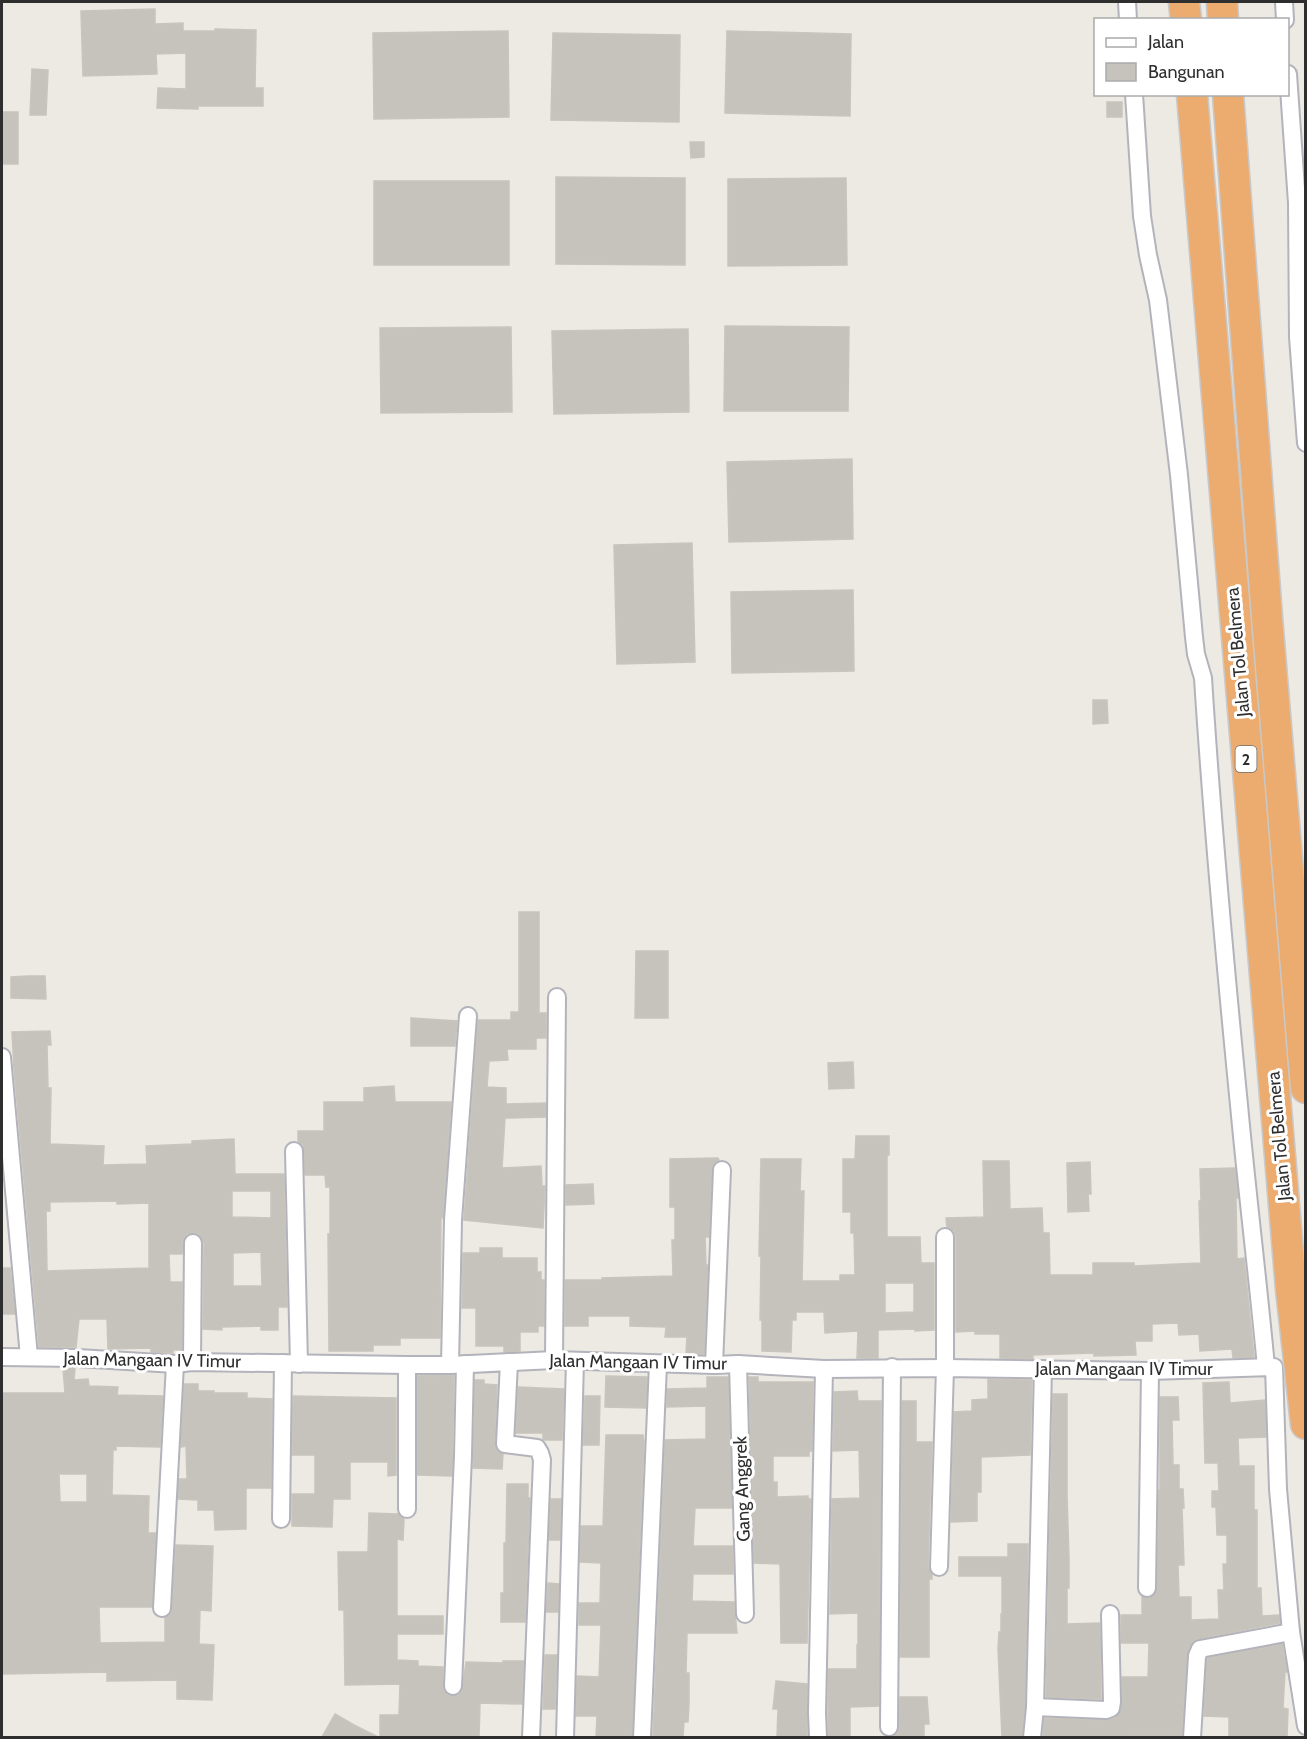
<svg xmlns="http://www.w3.org/2000/svg" width="1307" height="1739" font-family="Cabin,sans-serif">
<style>
.building{fill:#c6c3bd;stroke:#c9c5bc;stroke-width:1.5;fill-rule:evenodd}
.lines{fill:none;stroke-linecap:round;stroke-linejoin:round}
.street-casing{stroke:#b3b3bc;stroke-width:20}
.highway-casing{stroke:#c9c9c9;stroke-width:33}
.street{stroke:#fff;stroke-width:16}
.highway{stroke:#ecac6f;stroke-width:30}
.labels{text-anchor:middle;dominant-baseline:central;stroke-width:6;stroke-linejoin:round;paint-order:stroke}
.shield{fill:#fff;stroke:#6d6d6d;stroke-width:1.5}
.shield-label{font-size:16px;font-weight:bold;fill:#2e2e2e}
.street-label{font-size:18px;fill:#2e2e2e;stroke:#fff}
</style>
<rect width="100%" height="100%" fill="#ede9e3"/>
<g class="building">
<polygon points="155,9 155,24 183,23 183,31 215,31 215,29 256,30 255,88 263,88 263,106 198,106 198,109 157,108 158,88 186,89 186,53 156,54 157,74 83,76 81,11"/>
<polygon points="508,31 509,117 374,119 373,33"/>
<polygon points="727,31 851,34 850,116 725,113"/>
<polygon points="553,33 680,35 679,122 551,120"/>
<polygon points="32,69 48,70 46,115 30,115"/>
<rect x="1107" y="102" width="15" height="15"/>
<rect x="2" y="112" width="16" height="52"/>
<polygon points="690,142 704,142 704,157 691,158"/>
<polygon points="556,177 685,178 685,265 556,264"/>
<polygon points="846,178 847,265 728,266 728,179"/>
<rect x="374" y="181" width="135" height="84"/>
<polygon points="725,326 849,327 848,411 724,411"/>
<polygon points="511,327 512,412 381,413 380,328"/>
<polygon points="688,329 689,412 554,414 552,331"/>
<polygon points="852,459 853,539 729,542 727,462"/>
<polygon points="692,543 695,662 617,664 614,545"/>
<polygon points="853,590 854,671 732,673 731,592"/>
<polygon points="1093,700 1107,700 1108,723 1093,724"/>
<polygon points="519,912 539,912 539,1013 546,1013 546,1038 536,1038 536,1049 507,1049 508,1060 489,1061 487,1087 506,1088 506,1104 546,1103 546,1117 505,1118 502,1168 541,1166 542,1186 545,1186 543,1228 464,1220 478,1020 511,1020 511,1012 519,1012"/>
<polygon points="636,951 668,951 668,1018 635,1018"/>
<polygon points="28,976 45,976 46,999 11,998 11,977"/>
<polygon points="411,1018 457,1021 455,1046 411,1046"/>
<path d="M50,1031L51,1045H47L48,1088H51L50,1144L104,1146L103,1165L147,1164L146,1146L192,1144V1141L234,1139L235,1174H284L287,1307H278V1330H261V1326L222,1327V1330L203,1329L204,1243L199,1234L193,1233L187,1234L184,1238L182,1254H169L170,1282H182V1350H173V1353L151,1352V1348L108,1349L107,1319H79L76,1347H39L14,1069L12,1032ZM232,1191H271V1218L232,1217ZM117,1201V1204L149,1203V1268L47,1271L46,1211H50V1202ZM261,1252L262,1286H233V1253Z"/>
<polygon points="853,1062 854,1088 829,1089 828,1063"/>
<polygon points="394,1086 395,1102 451,1102 443,1218 441,1217 440,1338 400,1338 400,1345 373,1345 373,1351 329,1351 328,1234 330,1234 330,1187 326,1187 325,1175 305,1175 304,1150 303,1145 298,1141 298,1131 324,1131 324,1102 364,1102 364,1088"/>
<path d="M856,1136H889V1155H887V1237H920L921,1263H934V1330L915,1331V1329L878,1330V1358H857L858,1331L825,1333L824,1312H796V1320H792L791,1352L762,1351V1320H760L761,1256H759L761,1159H801L800,1191H804L802,1281H840V1275H855L854,1233H851V1212H843V1159H855ZM885,1283H914V1312L885,1313Z"/>
<polygon points="718,1158 719,1160 714,1164 712,1170 709,1237 705,1237 706,1265 708,1265 704,1354 686,1354 687,1337 665,1337 666,1327 630,1326 630,1316 588,1316 588,1326 565,1326 565,1280 602,1280 602,1278 673,1276 672,1240 675,1240 675,1207 670,1207 670,1159"/>
<polygon points="983,1161 1009,1161 1010,1209 1042,1208 1043,1233 1049,1233 1050,1275 1093,1275 1093,1263 1134,1263 1134,1266 1201,1263 1199,1201 1201,1201 1200,1169 1235,1168 1238,1198 1236,1198 1237,1259 1244,1258 1254,1357 1233,1358 1232,1349 1200,1351 1199,1334 1179,1335 1178,1323 1152,1324 1152,1341 1135,1341 1136,1355 1094,1356 1094,1353 1063,1354 1033,1355 1033,1359 1000,1358 1000,1334 975,1334 975,1331 956,1332 956,1237 954,1231 947,1227 946,1218 984,1217"/>
<polygon points="1090,1162 1091,1194 1088,1194 1089,1211 1068,1212 1067,1163"/>
<polygon points="593,1184 594,1204 566,1205 566,1185"/>
<polygon points="480,1248 502,1248 502,1258 537,1258 537,1272 541,1272 541,1280 544,1280 544,1326 538,1326 538,1332 520,1332 520,1351 504,1352 504,1346 476,1346 476,1308 462,1308 463,1253 480,1253"/>
<polygon points="2,1268 10,1268 15,1314 2,1314"/>
<path d="M63,1368H75L74,1380L88,1379L89,1386L118,1387L117,1395L163,1396L160,1447L116,1446V1450H113L112,1495L149,1496L148,1533H156L152,1607H99L100,1643L165,1642V1618L170,1614L172,1609L176,1545L213,1546L211,1611L200,1610L199,1644L214,1645L212,1700L177,1699V1680L107,1681V1672L2,1674V1393H65ZM59,1474H87V1502H60Z"/>
<polygon points="454,1375 452,1476 417,1475 417,1376"/>
<polygon points="606,1376 647,1377 646,1408 605,1407"/>
<polygon points="707,1377 728,1377 732,1508 695,1508 693,1546 733,1546 733,1574 693,1574 692,1601 734,1602 737,1633 687,1633 686,1673 689,1673 689,1703 688,1722 684,1722 683,1737 653,1737 665,1440 706,1439 706,1406 667,1407 667,1389 707,1388"/>
<polygon points="749,1377 758,1377 758,1382 813,1382 812,1451 809,1451 809,1456 773,1456 773,1482 777,1482 777,1497 808,1496 808,1499 811,1499 807,1643 781,1643 780,1564 754,1563"/>
<polygon points="988,1379 1032,1380 1030,1455 981,1457 981,1492 977,1492 977,1521 951,1522 954,1412 972,1411 972,1400 988,1399"/>
<polygon points="475,1380 484,1380 484,1384 497,1385 495,1443 496,1449 503,1454 502,1469 473,1468"/>
<polygon points="1229,1382 1230,1403 1265,1400 1266,1437 1238,1438 1239,1466 1254,1466 1254,1510 1257,1510 1257,1588 1261,1588 1262,1616 1279,1615 1280,1623 1198,1639 1193,1641 1187,1655 1182,1736 1043,1737 1044,1718 1106,1720 1115,1718 1119,1714 1121,1710 1122,1677 1148,1677 1149,1643 1121,1643 1121,1615 1142,1615 1142,1597 1147,1598 1153,1596 1157,1589 1159,1490 1160,1490 1160,1397 1178,1397 1179,1420 1172,1420 1173,1465 1179,1465 1179,1489 1183,1489 1184,1508 1182,1508 1184,1565 1178,1565 1179,1597 1191,1597 1191,1620 1219,1619 1218,1590 1224,1590 1223,1564 1227,1564 1227,1535 1217,1535 1216,1507 1212,1507 1212,1491 1219,1491 1218,1463 1205,1463 1203,1383"/>
<polygon points="184,1384 198,1384 198,1391 214,1391 214,1393 247,1393 247,1398 272,1399 271,1488 246,1488 246,1529 215,1530 214,1510 198,1510 198,1500 178,1499 179,1479 187,1479 186,1446 181,1447"/>
<polygon points="518,1387 564,1389 562,1440 543,1440 543,1433 516,1433"/>
<polygon points="857,1391 858,1401 881,1401 879,1706 850,1707 850,1737 828,1737 828,1669 857,1669 857,1645 858,1645 858,1613 830,1614 832,1499 860,1498 859,1450 833,1451 834,1392"/>
<polygon points="1053,1394 1067,1394 1067,1495 1069,1559 1069,1588 1067,1588 1067,1624 1100,1623 1101,1699 1046,1697"/>
<polygon points="293,1396 396,1398 396,1475 388,1476 388,1462 350,1462 350,1499 333,1499 332,1527 292,1526 292,1494 315,1494 315,1455 292,1455"/>
<polygon points="585,1396 600,1396 599,1445 583,1445"/>
<polygon points="902,1401 916,1401 916,1442 932,1442 928,1567 932,1574 932,1579 929,1579 929,1657 900,1657"/>
<polygon points="606,1435 643,1435 644,1441 632,1737 596,1737 597,1716 576,1716 577,1676 599,1677 601,1625 579,1625 579,1603 600,1603 601,1563 580,1562 581,1526 603,1526"/>
<polygon points="507,1484 528,1484 528,1498 530,1498 525,1622 501,1622 501,1593 504,1593 504,1543 506,1543"/>
<polygon points="551,1499 561,1499 560,1540 549,1540"/>
<polygon points="369,1513 398,1514 404,1519 403,1540 397,1539 397,1616 443,1616 443,1634 397,1634 397,1660 418,1661 418,1666 443,1667 443,1690 448,1695 453,1696 458,1695 462,1691 466,1662 503,1663 503,1661 524,1661 522,1704 480,1703 479,1737 380,1737 380,1715 399,1715 400,1684 345,1685 344,1610 339,1610 338,1552 368,1552"/>
<polygon points="1008,1544 1028,1544 1025,1706 1022,1737 1002,1737 998,1649 999,1632 1001,1632 1001,1614 1002,1614 1002,1576 959,1576 959,1557 1008,1557"/>
<polygon points="548,1583 559,1584 558,1612 546,1612"/>
<polygon points="1282,1644 1287,1672 1285,1672 1283,1708 1288,1709 1287,1737 1229,1737 1229,1717 1204,1716 1207,1658"/>
<polygon points="545,1655 557,1655 555,1709 543,1709"/>
<polygon points="776,1681 807,1684 807,1737 777,1737 778,1709 773,1709"/>
<polygon points="900,1697 927,1697 929,1724 924,1724 924,1737 893,1737 898,1733 899,1728"/>
<polygon points="335,1714 354,1725 378,1737 322,1737"/>
</g>
<g class="lines">
<g class="street-casing">
<g id="street">
<polyline points="1127,2 1128,20"/>
<polyline points="1284,2 1285,20"/>
<polyline points="1288,74 1297,203 1298,337 1306,443"/>
<path d="M1134,94L1142,216L1148,255L1158,300L1179,475L1194,637L1196,654L1203,678C1212,820 1225,963 1239,1105C1247,1192 1258,1280 1266,1367"/>
<polyline points="2,1057 29,1357"/>
<polyline points="294,1151 299,1364"/>
<polyline points="2,1357 78,1358 175,1364 192,1362 407,1365 450,1365 554,1360 714,1365 738,1364 824,1369 945,1368 1150,1371 1274,1367 1278,1489 1291,1632 1306,1726"/>
<polyline points="554,1360 557,997"/>
<polyline points="192,1362 193,1243"/>
<polyline points="509,1362 505,1444 537,1448 540,1453 542,1460 531,1738"/>
<polyline points="738,1364 745,1614"/>
<polyline points="450,1365 453,1220 468,1016"/>
<polyline points="714,1365 722,1170"/>
<polyline points="407,1509 407,1365"/>
<polyline points="281,1519 283,1363"/>
<polyline points="939,1567 945,1368 945,1237"/>
<polyline points="1147,1588 1150,1371"/>
<polyline points="162,1608 175,1364"/>
<polyline points="453,1686 463,1456 465,1364"/>
<polyline points="1035,1707 1106,1710 1111,1708 1112,1702 1110,1614"/>
<polyline points="889,1727 892,1367"/>
<polyline points="565,1738 575,1361"/>
<polyline points="642,1738 658,1364"/>
<polyline points="818,1738 817,1713 824,1369"/>
<polyline points="1032,1738 1035,1707 1043,1369"/>
<polyline points="1192,1738 1197,1656 1200,1649 1291,1632"/>
</g>
</g>
<g class="highway-casing">
<g id="highway">
<polyline points="1184,2 1186,20"/>
<polyline points="1222,2 1223,20"/>
<polyline points="1192,94 1291,1289 1306,1424"/>
<polyline points="1228,94 1267,618 1306,1088"/>
</g>
</g>
<use href="#street" class="street"/>
<use href="#highway" class="highway"/>
</g>
<g class="labels">
<rect class="shield" x="1235.5" y="746" width="21" height="26" rx="4.5"/>
<g class="shield-label">
<text x="1246" y="759">2</text>
</g>
<g class="street-label">
<text transform="translate(1238 652) rotate(-95)">Jalan Tol Belmera</text>
<text transform="translate(1279 1136) rotate(-95)">Jalan Tol Belmera</text>
<text transform="translate(152 1360) rotate(1)">Jalan Mangaan IV Timur</text>
<text transform="translate(638 1362) rotate(1)">Jalan Mangaan IV Timur</text>
<text x="1124" y="1369">Jalan Mangaan IV Timur</text>
<text transform="translate(742 1489) rotate(-92)">Gang Anggrek</text>
</g>
</g>
<rect width="1307" height="1739" fill="none" stroke="#2e2e2e" stroke-width="6"/>
<rect x="1094" y="18" width="195" height="78" fill="#ffffff" stroke="#ababab" stroke-width="1.5"/>
<rect x="1106" y="38" width="30" height="9" fill="#ffffff" stroke="#ababab" stroke-width="1.5"/>
<text x="1148" y="48" font-size="18" fill="#2e2e2e">Jalan</text>
<rect x="1106" y="63" width="30" height="18" fill="#c6c3bd" stroke="#ababab" stroke-width="1.5"/>
<text x="1148" y="78" font-size="18" fill="#2e2e2e">Bangunan</text>
</svg>
